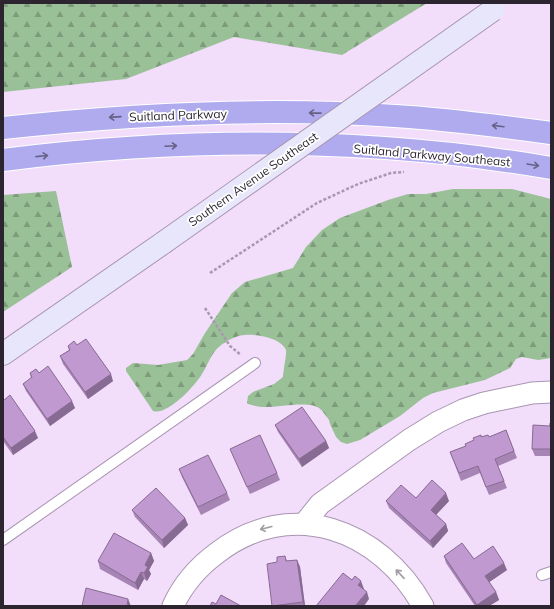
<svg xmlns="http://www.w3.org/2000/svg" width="554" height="609" font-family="Mulish,sans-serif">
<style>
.forest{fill:url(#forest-firs)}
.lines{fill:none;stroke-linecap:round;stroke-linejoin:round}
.lane-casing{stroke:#a995b1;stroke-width:12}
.street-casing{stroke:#a995b1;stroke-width:23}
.secondary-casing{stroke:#a995b1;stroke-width:24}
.highway-casing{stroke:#fff;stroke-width:24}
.path{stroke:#a798ae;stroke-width:2.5;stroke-dasharray:3 2;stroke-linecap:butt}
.lane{stroke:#fff;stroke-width:10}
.street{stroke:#fff;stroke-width:21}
.secondary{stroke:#e7e6fa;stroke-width:22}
.highway{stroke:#b0abef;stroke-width:22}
.secondary-bridge-casing{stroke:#a995b1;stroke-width:24;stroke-linecap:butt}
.secondary-bridge{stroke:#e7e6fa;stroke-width:22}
.wall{fill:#a684b4}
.shaded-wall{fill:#876b92}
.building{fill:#c199d1;stroke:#876b92}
.oneway{stroke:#676186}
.oneway2{stroke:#a09da2}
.labels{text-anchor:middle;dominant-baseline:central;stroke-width:3.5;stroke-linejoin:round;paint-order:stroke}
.street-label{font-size:12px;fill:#2c2530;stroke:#fff}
</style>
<defs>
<pattern id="forest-firs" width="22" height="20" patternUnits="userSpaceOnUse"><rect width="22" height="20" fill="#9ac097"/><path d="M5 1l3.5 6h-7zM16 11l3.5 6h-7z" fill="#7e9c7c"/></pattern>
</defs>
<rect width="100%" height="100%" fill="#f2ddfa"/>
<g class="forest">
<polygon points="3,3 427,3 342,55 234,37 126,79 3,92"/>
<path d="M453,189H512L551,199V358L538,360L522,357L516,359L510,368L485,380L433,393L423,398L400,416L360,440L347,444L341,442L336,437L330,424L329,420C326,416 323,411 319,408C308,400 277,408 262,407C257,406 252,406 247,403L248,396L253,392L274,384L283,377C283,372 287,353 286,350C281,338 256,334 245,335C237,335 226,341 220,346C211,353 208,365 202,374C195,386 167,416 153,411L126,371V368L133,363L158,365L187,360L193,354L205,333L232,293L245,282L293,268L306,247L322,230L340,218L388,200L408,194H426Z"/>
<polygon points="56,191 72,267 3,312 3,195"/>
</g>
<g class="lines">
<g class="lane-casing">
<g id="lane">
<polyline points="3,540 255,363"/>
<polyline points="542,575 551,572"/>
</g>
</g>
<g class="street-casing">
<g id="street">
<polyline points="304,524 320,504 409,440 438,422 463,410 484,403 532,393 551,392"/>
<path d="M173,606C183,584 198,567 217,553C291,496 380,529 423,606"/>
</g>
</g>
<g class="secondary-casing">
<polyline id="secondary" points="3,354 163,243"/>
</g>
<g class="highway-casing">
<g id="highway">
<path d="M3,128C133,114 264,107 395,116C447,119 499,126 551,133"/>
<path d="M3,160C185,137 370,137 551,168"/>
</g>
</g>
<g class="path">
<polyline points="210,273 317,203 358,184 391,173 404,172"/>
<polyline points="205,308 230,346 241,355"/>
</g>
<use href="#lane" class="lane"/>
<use href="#street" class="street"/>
<use href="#secondary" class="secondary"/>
<use href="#highway" class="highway"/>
<g class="secondary-bridge-casing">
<polyline id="secondary-bridge" points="163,243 493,10"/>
</g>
<use href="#secondary-bridge" class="secondary-bridge"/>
</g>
<g class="wall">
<polygon points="77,345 113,381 88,399 63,364 60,356 69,350 68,346"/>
<polygon points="30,373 39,373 75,408 50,426 26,391 23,384 31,378"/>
<polygon points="3,401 38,438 13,455 3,441"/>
<polygon points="551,423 551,456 535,456 532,449"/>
<polygon points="275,425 326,441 329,448 302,467 278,432"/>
<polygon points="506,430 517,458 498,466 507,488 489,495 480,473 461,481 450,452 466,446 481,437 489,437"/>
<polygon points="230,449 277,473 280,480 250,494"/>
<polygon points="179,469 227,493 230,500 201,515 182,477"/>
<polygon points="416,498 449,501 436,515 446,524 448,531 433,548 389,508 386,501"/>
<polygon points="132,510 185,518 188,525 164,548 135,517"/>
<polygon points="151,553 154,561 149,570 151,574 147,581 144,579 138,590 100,569 98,561"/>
<polygon points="285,556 287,561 297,560 300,567 305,606 272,606"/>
<polygon points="444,556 474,559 507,570 489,582 496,592 499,600 489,606 475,606 446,563"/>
</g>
<g class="shaded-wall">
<polygon points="111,374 113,381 88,399 85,392"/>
<polygon points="72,401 75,408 50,426 47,419"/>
<polygon points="35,431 38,438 13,455 11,448"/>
<polygon points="326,441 329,448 302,467 299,459"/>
<polygon points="446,493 449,501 433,518 431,510"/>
<polygon points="185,518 188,525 164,548 162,540"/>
<polygon points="446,524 448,531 433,548 430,541"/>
<polygon points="151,553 154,561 149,570 151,574 147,581 144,573 145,565"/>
<polygon points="297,560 300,567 305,606 304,606 303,602"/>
<polygon points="504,563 507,570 488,583 485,576"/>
<polygon points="141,572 144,579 138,590 135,583"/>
<polygon points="361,581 364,589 361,592 358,585"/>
<polygon points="367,592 369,599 364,606 355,606"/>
<polygon points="496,592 499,600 489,606 477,606 477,605"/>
<polygon points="128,599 131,606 127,606"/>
</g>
<g class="building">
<polygon points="86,339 111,374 85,392 60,356 70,350 68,346 74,341 77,345"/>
<polygon points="48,366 72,401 47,419 23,384 32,377 30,373 36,369 39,373"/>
<polygon points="10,395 35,431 11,448 3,437 3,401"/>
<polygon points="302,407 326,441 299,459 275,425"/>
<polygon points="550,423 551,423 551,449 532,449 533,425 550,426"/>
<polygon points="506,430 514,451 495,459 504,481 486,487 478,466 459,473 450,452 466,446 465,444 474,440 473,438 481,435 481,437 488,435 489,437"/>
<polygon points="260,435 277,473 247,487 230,449"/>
<polygon points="208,455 227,493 198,507 179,469"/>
<polygon points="432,480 446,493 431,510 446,524 430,541 386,501 401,485 416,498"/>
<polygon points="156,488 185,518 162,540 132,510"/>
<polygon points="114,533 151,553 145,565 148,567 144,573 141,572 135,583 98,561"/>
<polygon points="462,543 474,559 493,546 504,563 485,576 496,592 477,605 444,556"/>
<polygon points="285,556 286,561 297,560 303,602 272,606 267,564 277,562 277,557"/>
<polygon points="343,573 352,580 355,576 361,581 358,585 367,592 355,606 316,606"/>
<polygon points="86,588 128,599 127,606 82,606"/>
<polygon points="221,595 241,606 210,606 212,602 216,604"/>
</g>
<defs><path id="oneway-shaft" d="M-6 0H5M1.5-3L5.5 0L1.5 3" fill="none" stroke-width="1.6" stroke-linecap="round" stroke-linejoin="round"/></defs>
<g class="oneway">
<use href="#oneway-shaft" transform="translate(315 113) rotate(-179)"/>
<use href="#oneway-shaft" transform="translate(115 117) rotate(176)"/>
<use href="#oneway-shaft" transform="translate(498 126) rotate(-173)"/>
<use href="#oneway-shaft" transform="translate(171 146) rotate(-3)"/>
<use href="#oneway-shaft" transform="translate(42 156) rotate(-6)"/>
<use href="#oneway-shaft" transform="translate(533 165) rotate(9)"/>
</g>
<g class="oneway2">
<use href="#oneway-shaft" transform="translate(266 528) rotate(166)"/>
<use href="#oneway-shaft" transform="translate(400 574) rotate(-133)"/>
</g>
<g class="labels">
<g class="street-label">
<text transform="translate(178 115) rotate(-2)">Suitland Parkway</text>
<text transform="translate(432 155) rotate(5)">Suitland Parkway Southeast</text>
<text transform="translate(253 179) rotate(-35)">Southern Avenue Southeast</text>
</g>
</g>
<rect width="554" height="609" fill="none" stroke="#2c2530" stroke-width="8"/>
</svg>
